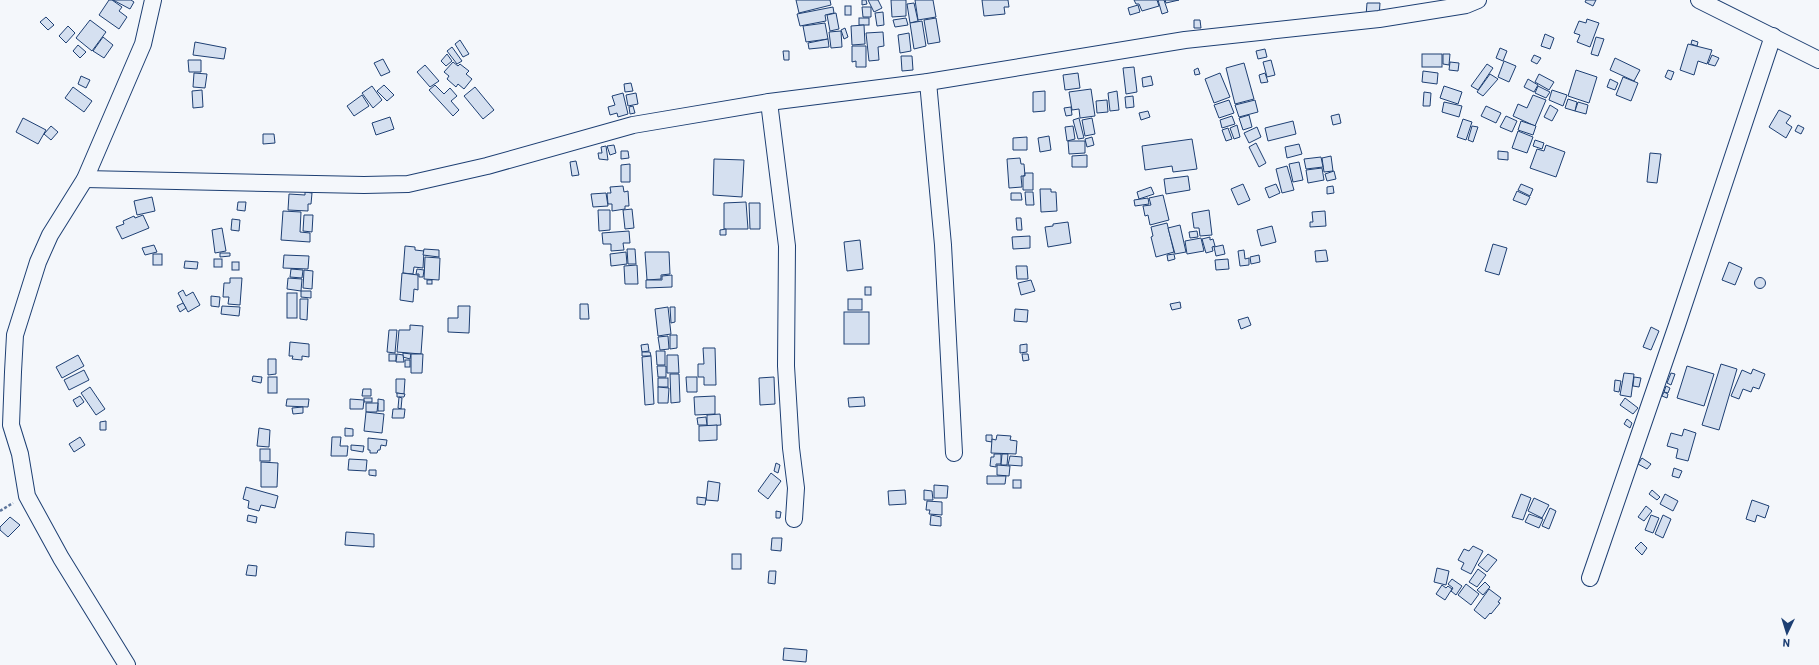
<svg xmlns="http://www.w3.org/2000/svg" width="1819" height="665" font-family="Barlow,sans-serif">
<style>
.building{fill:#d5e0f0;stroke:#1d3f73}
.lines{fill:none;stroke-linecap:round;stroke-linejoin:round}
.street-casing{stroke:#1d3f73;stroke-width:18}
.path{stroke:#5e769c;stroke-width:2.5;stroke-dasharray:3 2;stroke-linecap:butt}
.street{stroke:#f4f7fb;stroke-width:16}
</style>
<rect width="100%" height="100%" fill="#f4f7fb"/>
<g class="building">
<polygon points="109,0 112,0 122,7 119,11 127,17 119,29 99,15"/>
<polygon points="113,0 131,0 134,2 130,9"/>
<polygon points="796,0 830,0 831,5 799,13"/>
<polygon points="862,0 866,0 867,4 862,5"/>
<polygon points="868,0 878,0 882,8 874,12"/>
<polygon points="891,0 906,0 906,16 892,17"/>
<polygon points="915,0 933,0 936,17 918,20"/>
<polygon points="982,0 1008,0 1009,7 1004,7 1005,14 984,16"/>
<polygon points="1134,0 1157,0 1159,6 1142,11 1139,4 1136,4"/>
<polygon points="1158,0 1164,0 1168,12 1162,14"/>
<polygon points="1165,0 1179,0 1166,3"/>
<polygon points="1586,0 1596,0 1593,6 1585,2"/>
<polygon points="914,3 918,21 910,23 907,4"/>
<polygon points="1367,3 1380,3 1379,17 1366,16"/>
<polygon points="1138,5 1140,12 1130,15 1128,8"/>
<rect x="845" y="6" width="6" height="9"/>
<polygon points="833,7 834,13 825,15 826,21 800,26 797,14"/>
<polygon points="862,7 871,7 871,17 863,17"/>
<polygon points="883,12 884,25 877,26 875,13"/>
<polygon points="836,13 839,29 830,31 827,15"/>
<polygon points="46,17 54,25 48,30 40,22"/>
<rect x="859" y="18" width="10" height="7"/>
<polygon points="906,18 908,25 895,27 893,20"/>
<polygon points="936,18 940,42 928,44 924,20"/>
<polygon points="1587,19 1599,23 1590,47 1577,42 1580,35 1574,33 1579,21 1586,23"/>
<polygon points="90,20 106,32 92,51 76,38"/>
<polygon points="1194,20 1200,20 1201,28 1194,28"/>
<polygon points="922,21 926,46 914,49 910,23"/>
<polygon points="825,23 828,39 806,42 803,26"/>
<polygon points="864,25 865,44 852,45 851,26"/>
<polygon points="68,26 75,33 66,43 59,36"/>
<polygon points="845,28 848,37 844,39 841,30"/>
<polygon points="841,31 842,47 831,48 829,32"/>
<polygon points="883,32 884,46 878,47 879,60 869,61 866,33"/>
<polygon points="909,33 911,51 900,53 898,35"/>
<polygon points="1545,34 1554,38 1550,49 1541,46"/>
<polygon points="103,37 113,45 104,58 93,51"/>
<polygon points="1596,37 1604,39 1598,56 1591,54"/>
<polygon points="828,39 829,47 809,49 808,43"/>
<polygon points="460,40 469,54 463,57 455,44"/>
<polygon points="1692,40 1698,42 1697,46 1691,44"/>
<polygon points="195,42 226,48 224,59 193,55"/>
<polygon points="1688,44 1712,50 1707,64 1698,61 1694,75 1680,70"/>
<polygon points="78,45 86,52 80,58 73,51"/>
<polygon points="852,46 866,46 866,67 856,67 856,61 852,62"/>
<polygon points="452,47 462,61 457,64 447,51"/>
<polygon points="1500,48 1507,51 1503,61 1496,58"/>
<polygon points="1265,49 1267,57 1258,59 1256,51"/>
<polygon points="783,51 789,51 789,60 784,60"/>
<polygon points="447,54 452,61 446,66 441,61"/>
<rect x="1422" y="54" width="20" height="13"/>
<polygon points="1443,54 1450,54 1449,65 1443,64"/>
<polygon points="1534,55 1541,58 1537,64 1531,61"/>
<polygon points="1712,55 1719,58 1715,66 1708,64"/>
<polygon points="901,56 912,56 913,70 902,71"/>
<polygon points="1615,58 1640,70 1634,81 1610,70"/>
<polygon points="383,59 390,72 381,76 374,63"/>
<polygon points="188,60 201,60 201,72 189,72"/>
<polygon points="1271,60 1275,75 1267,77 1263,62"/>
<polygon points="1504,61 1516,66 1509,82 1498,77"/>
<polygon points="453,62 458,66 460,64 469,71 466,74 472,79 464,89 458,84 456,87 447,79 449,76 444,72"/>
<polygon points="1450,62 1459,63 1458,71 1449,70"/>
<polygon points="1244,63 1254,99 1235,104 1226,68"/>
<polygon points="1487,64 1493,68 1478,90 1471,86"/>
<polygon points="425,65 439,81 430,87 417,72"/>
<polygon points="1134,67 1137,92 1126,94 1123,68"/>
<polygon points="1198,68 1200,74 1195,75 1194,70"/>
<polygon points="1576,70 1597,77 1589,103 1568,96"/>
<polygon points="1668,70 1674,72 1671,80 1665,77"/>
<polygon points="1423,71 1438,73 1437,84 1422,82"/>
<polygon points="194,73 207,74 205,88 193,87"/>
<polygon points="1078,73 1080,88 1065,90 1063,75"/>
<polygon points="1220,73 1230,97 1214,103 1205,79"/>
<polygon points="1265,73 1268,82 1261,83 1259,75"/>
<polygon points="1490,74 1498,79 1483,96 1477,92"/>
<polygon points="1539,74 1554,82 1549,90 1535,82"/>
<polygon points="81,76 90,80 86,88 78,84"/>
<polygon points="1151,76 1153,85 1143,87 1142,78"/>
<polygon points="1623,77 1638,83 1631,101 1616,95"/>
<polygon points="1528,79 1538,85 1534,92 1524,87"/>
<polygon points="1610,79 1618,83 1615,90 1607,87"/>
<polygon points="631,83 633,91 625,92 624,84"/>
<polygon points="384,85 394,95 387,101 377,91"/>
<polygon points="435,85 444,94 450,88 457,96 451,101 459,110 453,116 429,90"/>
<polygon points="372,86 382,100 373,108 362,93"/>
<polygon points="1444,86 1462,92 1458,104 1440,98"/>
<polygon points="1538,86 1550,92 1546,98 1535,93"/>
<polygon points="73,87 92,101 84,112 65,98"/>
<polygon points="475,87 494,110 483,119 464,96"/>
<polygon points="1091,89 1095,116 1080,118 1079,109 1072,110 1069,92"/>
<polygon points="202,90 203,107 193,108 192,91"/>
<polygon points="1552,90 1567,95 1563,106 1549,100"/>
<polygon points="1045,91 1045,111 1033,112 1033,92"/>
<polygon points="1117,91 1119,110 1110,111 1108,93"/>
<polygon points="1424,92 1431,93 1430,106 1423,106"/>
<polygon points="623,93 628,114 618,117 617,113 610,115 608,107 615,105 612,96"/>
<polygon points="636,93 638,104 628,106 626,95"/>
<polygon points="362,95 369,106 354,116 347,106"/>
<polygon points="1533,95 1546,100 1535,126 1513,116 1518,104 1527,108"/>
<polygon points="1133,96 1134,107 1126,108 1125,97"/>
<polygon points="1568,99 1577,102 1575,111 1565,108"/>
<polygon points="1107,100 1108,112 1097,113 1096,101"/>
<polygon points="1229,100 1234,113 1219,118 1214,105"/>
<polygon points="1255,100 1258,112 1239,117 1235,105"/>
<polygon points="1444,102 1462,106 1459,117 1442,112"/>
<polygon points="1578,102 1588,105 1586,114 1575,111"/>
<polygon points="1550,105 1558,110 1552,121 1544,117"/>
<polygon points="633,106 635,113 630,114 629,107"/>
<polygon points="1486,106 1501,113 1496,123 1481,116"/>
<polygon points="1071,107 1072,115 1066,116 1064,108"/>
<polygon points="1779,110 1791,116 1786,123 1792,127 1786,138 1769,127"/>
<polygon points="1148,111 1150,117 1141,120 1139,113"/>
<polygon points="1339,114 1341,123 1333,125 1331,116"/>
<polygon points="1249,115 1252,127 1243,130 1239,118"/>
<polygon points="1232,116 1235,124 1222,128 1220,120"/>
<polygon points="1506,116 1517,121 1512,132 1500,127"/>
<polygon points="390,117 394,129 376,135 372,123"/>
<polygon points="23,118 46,130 38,144 16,132"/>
<polygon points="1079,118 1084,138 1078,139 1073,120"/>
<polygon points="1092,118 1095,134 1085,136 1082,120"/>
<polygon points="1463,119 1472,122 1466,140 1457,137"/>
<polygon points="1293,121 1296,134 1268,141 1265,128"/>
<polygon points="1521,121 1536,126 1533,135 1518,130"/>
<polygon points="1237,125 1240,137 1234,139 1230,128"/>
<polygon points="1798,125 1804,128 1801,134 1795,131"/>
<polygon points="51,126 58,132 51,140 44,134"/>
<polygon points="1073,126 1075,139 1067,141 1065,127"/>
<polygon points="1472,126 1478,127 1473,142 1468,140"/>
<polygon points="1257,127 1261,137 1249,143 1244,133"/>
<polygon points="1228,128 1232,139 1226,141 1222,130"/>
<polygon points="1518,131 1533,137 1527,153 1512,148"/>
<polygon points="263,134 274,134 275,143 263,144"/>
<polygon points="1049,136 1051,150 1040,152 1038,138"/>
<polygon points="1027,137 1027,150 1013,150 1013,138"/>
<polygon points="1092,137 1094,145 1087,147 1085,139"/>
<polygon points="1192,139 1197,169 1173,172 1172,166 1145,170 1142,146"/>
<polygon points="1535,140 1544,143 1542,149 1533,146"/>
<polygon points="1068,141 1085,141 1085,153 1069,154"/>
<polygon points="1256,143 1266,163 1259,167 1249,147"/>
<polygon points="1299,144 1302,154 1287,158 1285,147"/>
<polygon points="614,145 616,153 610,155 607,146"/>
<polygon points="1546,145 1565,152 1556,177 1530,168 1537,149 1544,151"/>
<polygon points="606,146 608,160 599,159 598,153 602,153 601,147"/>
<polygon points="621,151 628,151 629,158 621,159"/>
<polygon points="1498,151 1508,152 1508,160 1498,159"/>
<polygon points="1650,153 1661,154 1657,183 1647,182"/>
<polygon points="1087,155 1087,167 1072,167 1072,156"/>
<polygon points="1331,156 1333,171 1324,172 1322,158"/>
<polygon points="1321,157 1323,167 1306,169 1304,159"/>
<polygon points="1020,158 1021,164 1024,164 1025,176 1021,176 1022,187 1009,188 1007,159"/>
<polygon points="714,159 744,160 742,197 713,195"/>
<polygon points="576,161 579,175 572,176 570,162"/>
<polygon points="1299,162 1303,180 1293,182 1289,164"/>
<polygon points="630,164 630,182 621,182 621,165"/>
<polygon points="1287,166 1294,190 1282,193 1276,169"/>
<polygon points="1322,168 1324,180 1308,183 1306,170"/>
<polygon points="1334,171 1336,179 1327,181 1325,174"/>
<polygon points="1025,173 1033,173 1033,190 1023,190 1023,176 1025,176"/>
<polygon points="1188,176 1190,190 1166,194 1164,179"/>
<polygon points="1243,184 1250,200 1238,205 1231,189"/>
<polygon points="1276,184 1280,193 1269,198 1265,188"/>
<polygon points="1521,184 1533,189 1530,196 1518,190"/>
<polygon points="623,186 624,192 628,191 629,206 625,206 625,209 612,211 612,204 608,204 607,193 611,193 610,187"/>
<polygon points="1333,186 1334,193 1327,194 1327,187"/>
<polygon points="1151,187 1154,194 1139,199 1137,192"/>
<polygon points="1040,189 1051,189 1051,192 1056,192 1057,211 1041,212"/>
<polygon points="1517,191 1530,197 1526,205 1513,200"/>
<polygon points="305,192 312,193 311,204 308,204 308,211 288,210 289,194 305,195"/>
<polygon points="1025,192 1033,192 1034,205 1026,205"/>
<polygon points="606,193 608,206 593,207 591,194"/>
<polygon points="1011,193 1021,193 1022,200 1011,200"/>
<polygon points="1163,195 1169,220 1150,225 1148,215 1145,216 1143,206 1151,205 1149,198"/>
<polygon points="152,197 155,211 137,215 134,201"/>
<polygon points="1148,198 1149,204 1135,206 1134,200"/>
<polygon points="238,202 246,202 245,211 237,210"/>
<polygon points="746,202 748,229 724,229 724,203"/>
<polygon points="749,203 760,203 760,229 750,229"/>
<polygon points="632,209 634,228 625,229 623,210"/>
<polygon points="598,210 610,210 610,230 599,231"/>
<polygon points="1209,210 1212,235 1200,236 1199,228 1194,228 1192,213"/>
<polygon points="283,211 301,212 300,232 310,233 310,242 281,240"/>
<polygon points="1325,211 1326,226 1310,227 1310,222 1313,222 1312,212"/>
<polygon points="143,215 149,228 122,239 116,227 124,224 123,221 134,216 135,218"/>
<polygon points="304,215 313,215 312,232 303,231"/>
<polygon points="1016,218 1021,218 1022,230 1017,230"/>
<polygon points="232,219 240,220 239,231 231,230"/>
<polygon points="1068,222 1071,243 1048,247 1045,227 1053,226 1053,224"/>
<polygon points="1167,223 1174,252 1156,257 1151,237 1153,236 1151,227"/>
<polygon points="1180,225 1186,252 1175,254 1168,228"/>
<polygon points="1272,226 1276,242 1261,246 1257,230"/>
<polygon points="222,228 226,251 215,253 212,230"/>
<polygon points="726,229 726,235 720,235 720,230"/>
<polygon points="629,231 630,243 623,243 624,250 611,251 611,244 603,244 602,233"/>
<polygon points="1197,231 1198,237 1190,238 1189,232"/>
<polygon points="1030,236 1030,248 1013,249 1012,237"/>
<polygon points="1210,237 1210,240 1213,239 1215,246 1212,247 1213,251 1206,253 1202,239"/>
<polygon points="1201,238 1204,251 1187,254 1185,241"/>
<polygon points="860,240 863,269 847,271 844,242"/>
<polygon points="1493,244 1507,248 1499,275 1485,271"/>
<polygon points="154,245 157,252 145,255 142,248"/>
<polygon points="1223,245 1225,254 1216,256 1214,247"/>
<polygon points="405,246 415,247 415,250 424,251 423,268 414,267 413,274 403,273"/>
<polygon points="424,249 439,250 439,257 423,255"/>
<polygon points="627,249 635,249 636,264 628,264"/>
<polygon points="1244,250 1245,259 1249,258 1249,265 1240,266 1238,251"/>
<polygon points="1326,250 1328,261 1316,262 1315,251"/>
<polygon points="626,252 627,264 611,266 610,254"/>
<polygon points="645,252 669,252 670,274 661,275 661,279 647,280"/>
<polygon points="220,253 230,253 230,256 220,257"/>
<rect x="153" y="254" width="9" height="11"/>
<polygon points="1174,254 1175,259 1168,261 1167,255"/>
<polygon points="284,255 309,256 308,269 283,268"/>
<polygon points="1259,255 1260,262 1251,264 1250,257"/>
<polygon points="425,257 440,258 439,280 424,279"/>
<rect x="214" y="259" width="8" height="8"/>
<polygon points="1228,259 1229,269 1216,270 1215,260"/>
<polygon points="185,261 198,262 197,269 184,268"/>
<rect x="232" y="262" width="7" height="8"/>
<polygon points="1729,262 1742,268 1735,285 1722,280"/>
<polygon points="637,265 638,284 625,284 624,266"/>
<polygon points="1016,266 1027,266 1028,279 1017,279"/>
<polygon points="291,269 303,270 302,278 290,277"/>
<polygon points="417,269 424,270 423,277 419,277 419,274 416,274"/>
<polygon points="304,270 313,271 312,289 303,288"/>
<polygon points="402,273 418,275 418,290 414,289 413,302 400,300"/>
<polygon points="672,275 672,287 646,288 646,280 662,280 662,276"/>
<circle cx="1760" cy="283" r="5.5"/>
<polygon points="230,278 242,278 240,305 228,304 229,297 223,297 224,283 230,283"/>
<polygon points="288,278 302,279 301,291 287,289"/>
<rect x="427" y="280" width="5" height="4"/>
<polygon points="1031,280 1035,291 1021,295 1018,283"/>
<rect x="865" y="287" width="6" height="8"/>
<polygon points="183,290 186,296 193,292 200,305 188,312 178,293"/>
<polygon points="301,291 311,291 311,298 301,297"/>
<rect x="287" y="293" width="10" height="25"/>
<polygon points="211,296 220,297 219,307 211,306"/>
<polygon points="300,299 308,299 307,320 300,319"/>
<rect x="848" y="299" width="14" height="11"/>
<polygon points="1180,302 1181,308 1172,310 1170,304"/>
<polygon points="183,303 186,308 180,312 177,306"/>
<polygon points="580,304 588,304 589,319 580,319"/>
<polygon points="222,306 240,307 239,316 221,314"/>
<polygon points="458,306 470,306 469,333 448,332 448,318 458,318"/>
<polygon points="668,307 671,334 658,336 655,309"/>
<polygon points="670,307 675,307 675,322 671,323"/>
<polygon points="1015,309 1028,310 1027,322 1014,321"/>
<rect x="844" y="312" width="25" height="32"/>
<polygon points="1248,317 1251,325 1241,329 1238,320"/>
<polygon points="410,325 423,326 421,354 397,352 399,330 410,330"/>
<polygon points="1651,327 1659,331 1651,350 1643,347"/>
<polygon points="389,330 397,330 395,353 387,352"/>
<polygon points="670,335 677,335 677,348 670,349"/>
<polygon points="668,336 669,349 660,350 658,337"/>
<polygon points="290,342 309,344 309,357 302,356 302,360 292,359 293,356 289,356"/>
<polygon points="648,344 649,351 642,352 641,345"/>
<polygon points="1027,344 1027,352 1020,353 1020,345"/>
<polygon points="703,348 715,348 716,385 704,385 704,377 698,377 698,364 704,364"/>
<polygon points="656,351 665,351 665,365 657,365"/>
<polygon points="642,352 650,352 651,356 642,356"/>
<polygon points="403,353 411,354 410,359 403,357"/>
<rect x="389" y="354" width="7" height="7"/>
<polygon points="397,354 403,355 404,362 396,362"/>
<polygon points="411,354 423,354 422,373 411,373"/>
<polygon points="1022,354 1028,354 1029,360 1023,361"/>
<polygon points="78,355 84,366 62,378 56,367"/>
<polygon points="667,355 678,355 679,373 667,373"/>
<polygon points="651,356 654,404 645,405 642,357"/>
<polygon points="268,359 276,359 276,374 268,375"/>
<rect x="405" y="360" width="5" height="7"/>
<polygon points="1721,364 1737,369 1719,430 1702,425"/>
<polygon points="657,366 666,366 666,377 658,377"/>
<polygon points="1687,366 1714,374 1704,406 1677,398"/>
<polygon points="1753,369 1765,374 1759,389 1753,387 1751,392 1743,389 1739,399 1731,396 1742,370 1751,374"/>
<polygon points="84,370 89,380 69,390 64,380"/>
<polygon points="1624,373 1634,374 1631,397 1620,395"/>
<polygon points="1671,373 1675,374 1671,385 1667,383"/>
<polygon points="670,374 679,374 680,402 671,403"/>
<polygon points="253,376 262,377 261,383 252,381"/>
<rect x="268" y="377" width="9" height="16"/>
<polygon points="686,377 697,377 697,392 687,392"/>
<polygon points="774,377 775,404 760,405 759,378"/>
<polygon points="1634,377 1641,378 1639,387 1633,386"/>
<rect x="658" y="378" width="10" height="9"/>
<polygon points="396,379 405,379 404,394 396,393"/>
<polygon points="1615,380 1621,381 1619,392 1614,391"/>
<polygon points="1666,386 1670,388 1668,393 1664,392"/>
<polygon points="90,387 105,409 96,415 81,393"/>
<polygon points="658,387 669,388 668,403 658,403"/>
<polygon points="363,389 371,389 371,396 362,396"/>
<polygon points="1664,392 1668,394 1667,398 1662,396"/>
<polygon points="397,393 405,394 404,397 397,397"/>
<polygon points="80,396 84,402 77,407 73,400"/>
<polygon points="715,396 715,414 695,415 694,397"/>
<polygon points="399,397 402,398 401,409 398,408"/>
<polygon points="864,397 865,406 849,407 848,398"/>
<rect x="364" y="398" width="8" height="4"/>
<polygon points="1625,398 1638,408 1633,414 1620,405"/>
<polygon points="287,399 309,399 308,407 286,406"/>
<polygon points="350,399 364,400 363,409 350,409"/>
<polygon points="378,399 384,400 384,411 378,411"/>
<polygon points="366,403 378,403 377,412 366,412"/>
<polygon points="303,407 303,413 293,414 292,408"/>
<polygon points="393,409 405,409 404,418 392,418"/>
<polygon points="366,412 384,414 382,433 364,431"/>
<polygon points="720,414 721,425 707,426 707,415"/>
<polygon points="706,417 707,425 698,425 697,418"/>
<polygon points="1627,419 1632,423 1630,428 1624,424"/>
<polygon points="106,421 106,430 100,430 100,422"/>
<polygon points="717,425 717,440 699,441 699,426"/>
<polygon points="259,428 270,430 269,447 257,446"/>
<polygon points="345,428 353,429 353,436 345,436"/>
<polygon points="1684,429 1696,433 1688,461 1676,458 1678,449 1667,446 1671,433 1682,436"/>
<polygon points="986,435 992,435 992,442 986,441"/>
<polygon points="997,435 1011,436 1010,440 1017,441 1016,454 991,453 992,439 996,440"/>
<polygon points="80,437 85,445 74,452 69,444"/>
<polygon points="332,437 341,437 340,446 348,446 347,456 331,456"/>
<polygon points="368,438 387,440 386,446 381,445 380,450 378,450 377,453 370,453 370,450 368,450"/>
<polygon points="351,445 364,446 363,452 351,450"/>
<rect x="260" y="449" width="10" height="12"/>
<polygon points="994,454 1001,454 1001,464 996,464 996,467 990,466 991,457 994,457"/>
<polygon points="1002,454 1008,454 1007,465 1001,465"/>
<polygon points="1010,456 1022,457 1022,466 1008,465"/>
<polygon points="1642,458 1651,464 1647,469 1638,464"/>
<polygon points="349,459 367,460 366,471 348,470"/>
<polygon points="261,462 278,463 277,487 261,487"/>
<polygon points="776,463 780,465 778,473 774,471"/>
<polygon points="997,465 1010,466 1009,476 997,475"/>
<polygon points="1674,468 1682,471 1679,478 1672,476"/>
<polygon points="369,470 376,470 376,476 369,475"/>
<polygon points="771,473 781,481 768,499 758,491"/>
<polygon points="987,476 1006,476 1005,484 987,484"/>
<rect x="1013" y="480" width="8" height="8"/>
<polygon points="708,481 720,483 718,501 706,500"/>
<polygon points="934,485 948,486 947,498 934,498"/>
<polygon points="246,487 278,496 275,508 261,505 259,511 248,508 249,501 243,499"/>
<polygon points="905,490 906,504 889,505 888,491"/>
<polygon points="924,490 932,491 933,500 924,500"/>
<polygon points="1652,490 1660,497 1657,500 1649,494"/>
<polygon points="1521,494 1531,498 1523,520 1512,517"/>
<polygon points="1665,494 1678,501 1673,511 1660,504"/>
<polygon points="697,497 706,498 705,505 697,504"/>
<polygon points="1534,498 1549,505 1542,518 1528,511"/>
<polygon points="1752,500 1769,506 1765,518 1757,515 1755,522 1746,519"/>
<polygon points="927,501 942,502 942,515 929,514 930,510 926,510"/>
<polygon points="1646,506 1652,511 1644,521 1638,517"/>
<polygon points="1550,508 1556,511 1549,529 1542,526"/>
<polygon points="776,511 781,512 780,518 776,518"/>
<polygon points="1529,514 1543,519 1539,528 1525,522"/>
<polygon points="248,515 257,517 256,523 247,521"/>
<polygon points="931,515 941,517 941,526 930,525"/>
<polygon points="1651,515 1659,518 1653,533 1645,530"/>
<polygon points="1663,515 1671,519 1663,538 1655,534"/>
<polygon points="10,517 20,525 8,537 0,530 0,527"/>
<polygon points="346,532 374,534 374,547 345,545"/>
<polygon points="772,538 782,538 781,551 771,550"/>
<polygon points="1641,542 1647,548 1642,555 1635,548"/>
<polygon points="1473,546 1483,551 1471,574 1461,569 1464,563 1458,560 1464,549 1469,551"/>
<rect x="732" y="554" width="9" height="15"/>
<polygon points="1488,554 1497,560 1487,572 1478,565"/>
<polygon points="248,565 257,566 256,576 246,575"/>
<polygon points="1437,568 1449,571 1446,585 1434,582"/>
<polygon points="1478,569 1486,575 1477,587 1469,582"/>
<polygon points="769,571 776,571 775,584 768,583"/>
<polygon points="1452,579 1462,586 1456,595 1451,591 1453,588 1448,584"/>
<polygon points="1485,582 1490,587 1483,595 1477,590"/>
<polygon points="1466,584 1479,594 1471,605 1458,595"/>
<polygon points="1442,585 1446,588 1448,586 1452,589 1445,600 1436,594"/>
<polygon points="1489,589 1501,598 1498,602 1500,603 1491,614 1490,613 1485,619 1474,610"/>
<polygon points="784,648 807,650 806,662 783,660"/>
</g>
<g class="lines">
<g class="street-casing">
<g id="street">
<polyline points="1699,0 1819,60"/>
<polyline points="928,82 943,245 954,453"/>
<polyline points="769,102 787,246 786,366 791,448 796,488 794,519"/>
<polyline points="85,179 364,185 408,184 487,166 633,125 769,102 928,82 1185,40 1379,19 1466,5 1478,0"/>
<polyline points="1590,578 1677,325 1773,36"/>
<polyline points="127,665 61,558 27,496 20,454 11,425 13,372 15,335 38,262 50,235 85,179 143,44 153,0"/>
</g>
</g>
<polyline class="path" points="0,511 13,503"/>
<use href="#street" class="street"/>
</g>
<g transform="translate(1787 633) rotate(184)" stroke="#f4f7fb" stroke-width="3" paint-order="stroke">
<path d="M0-3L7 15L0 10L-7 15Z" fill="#1d3f73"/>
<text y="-6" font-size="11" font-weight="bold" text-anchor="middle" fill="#1d3f73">N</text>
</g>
</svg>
